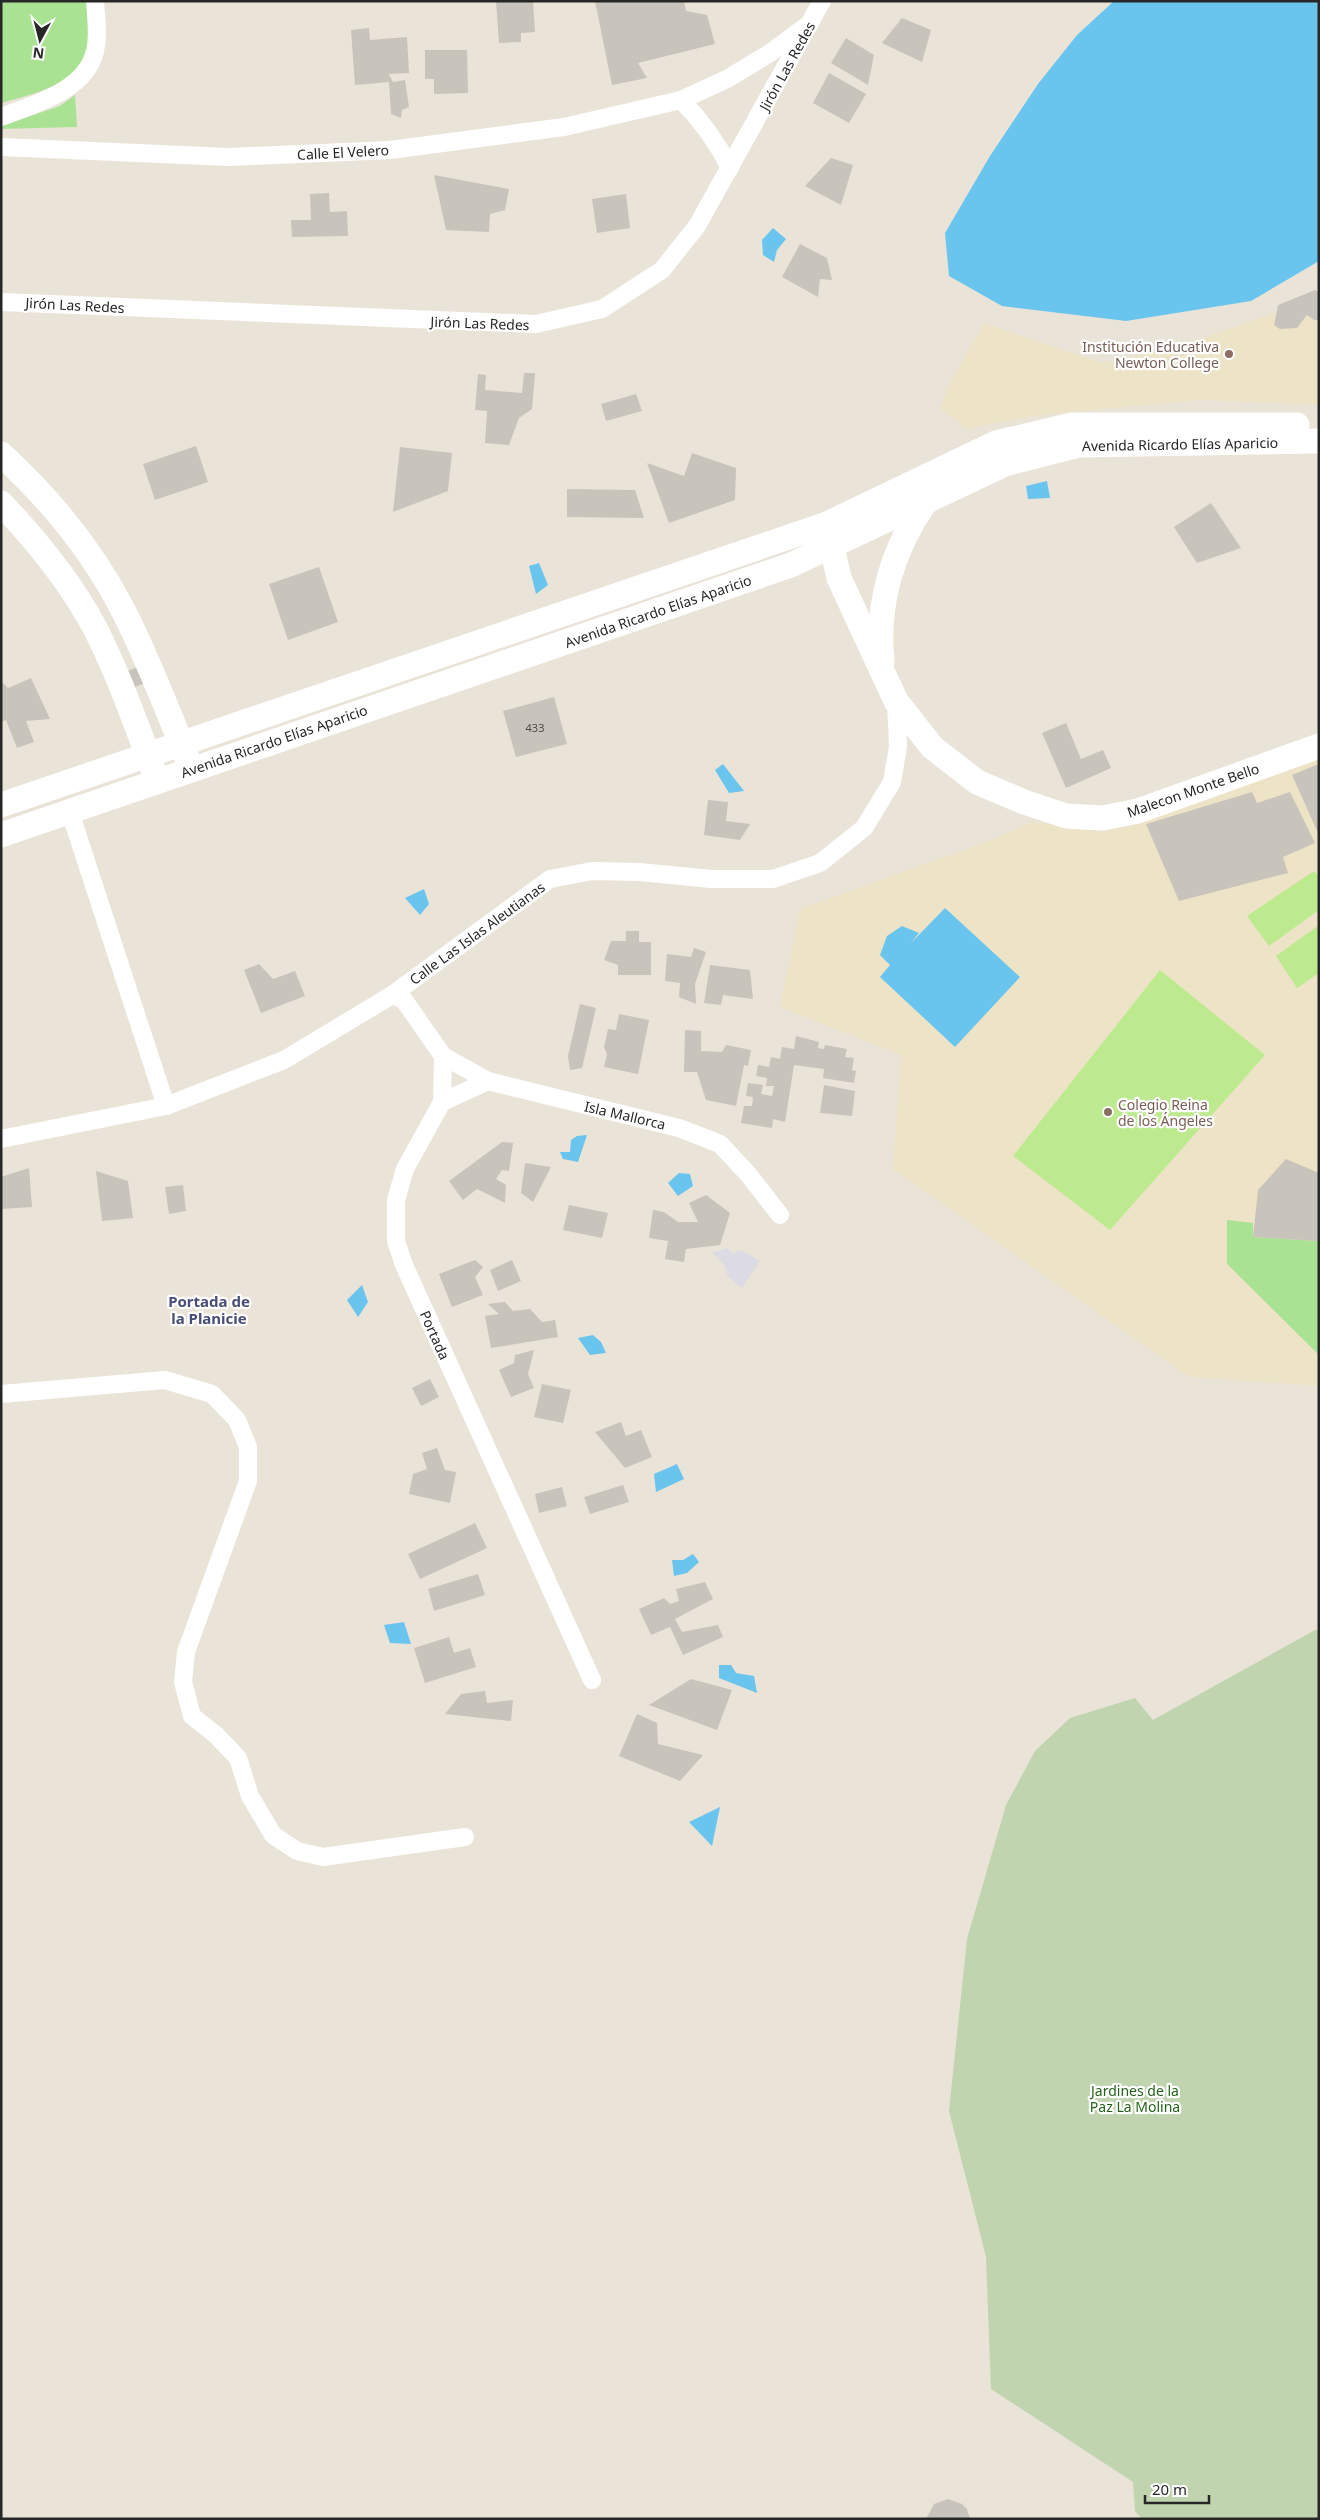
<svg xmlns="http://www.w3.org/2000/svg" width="1320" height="2520" font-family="'Noto Sans',sans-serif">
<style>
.industrial{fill:#dcdae2}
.education{fill:#ede3c7}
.green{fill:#aae294}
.cemetery{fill:#bfd4af}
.pitch{fill:#beea8f}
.water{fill:#69c4ee}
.building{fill:#c8c3bb}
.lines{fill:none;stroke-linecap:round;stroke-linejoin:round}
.street{stroke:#fff;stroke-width:18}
.secondary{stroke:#fff;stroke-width:25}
.education-dot{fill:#8d6e63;stroke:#fff;stroke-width:2}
.labels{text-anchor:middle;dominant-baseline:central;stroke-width:4.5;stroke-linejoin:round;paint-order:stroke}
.number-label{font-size:11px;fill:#4f4e4c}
.street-label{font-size:14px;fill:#272727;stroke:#fff}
.education-label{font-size:14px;fill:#785e54;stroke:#fff;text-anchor:end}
.park-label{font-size:14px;fill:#246319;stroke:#fff}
.neighbourhood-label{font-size:15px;font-weight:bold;fill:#484e78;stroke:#fff}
</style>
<rect width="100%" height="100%" fill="#eae4d8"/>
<polygon class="industrial" points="727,1248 732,1253 741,1250 760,1261 742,1288 728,1276 724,1264 712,1253"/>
<g class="education">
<polygon points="1319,291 1319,405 1200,400 1039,415 966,429 940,408 949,385 984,323 1102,363 1178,346 1301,304"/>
<polygon points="1319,756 1319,1386 1189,1377 893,1169 901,1055 780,1007 800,909 986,842 1032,822 1101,832"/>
</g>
<g class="green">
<path d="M1,1H90C90,11 93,22 91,32C85,84 43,91 1,103Z"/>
<polygon points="75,95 77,127 1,129 1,126 60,106"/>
<polygon points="1227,1220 1253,1223 1253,1237 1319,1241 1319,1355 1227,1264"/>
</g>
<polygon class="cemetery" points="1315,1630 1319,1630 1319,2519 1142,2519 1135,2511 1133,2482 991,2389 986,2257 949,2111 967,1939 1006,1805 1035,1751 1070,1718 1135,1698 1153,1720"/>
<g class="pitch">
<polygon points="1314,871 1319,877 1319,910 1269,946 1247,916"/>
<polygon points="1319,925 1319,973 1297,988 1276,956"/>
<polygon points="1160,970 1265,1055 1110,1230 1013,1156"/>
</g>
<g class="water">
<polygon points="1114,1 1319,1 1319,261 1251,301 1126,321 1002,306 949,276 945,233 990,156 1038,84 1077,35"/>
<polygon points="773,228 786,239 777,250 774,262 763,255 762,240"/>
<polygon points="1047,481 1050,498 1028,499 1026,486"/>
<polygon points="539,563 548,585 536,594 529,566"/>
<polygon points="723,764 744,791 729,793 715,770"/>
<polygon points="424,889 429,904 420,915 405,898"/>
<polygon points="945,908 1020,977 955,1047 880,977 890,965 880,955 887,936 902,926 919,933 910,944"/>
<polygon points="587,1135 578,1162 563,1159 560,1152 570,1152 571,1140 577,1136"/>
<polygon points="679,1173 690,1174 693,1186 678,1196 668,1183"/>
<polygon points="362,1285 368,1302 358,1317 347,1300"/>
<polygon points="593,1335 601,1342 606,1353 590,1355 578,1338"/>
<polygon points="677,1464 684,1479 656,1492 654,1474"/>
<polygon points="693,1554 699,1562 687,1573 674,1576 672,1560 683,1560"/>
<polygon points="404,1622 411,1644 390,1643 384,1625"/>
<polygon points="719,1665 731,1665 736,1673 754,1676 757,1693 719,1678"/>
<polygon points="720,1807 712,1846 689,1822"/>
</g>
<g class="building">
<polygon points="496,1 533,1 535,32 521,33 521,42 499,43"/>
<polygon points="595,1 684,1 686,11 707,15 715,44 638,63 647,78 612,85"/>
<polygon points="902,18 931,30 922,62 882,43"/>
<polygon points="369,28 370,40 407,37 409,73 389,74 393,82 405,80 409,107 402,110 401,118 391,114 389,82 355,85 351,30"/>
<polygon points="846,38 874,55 868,85 831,63"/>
<polygon points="425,50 467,50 468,93 434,94 434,79 425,79"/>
<polygon points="829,73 866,94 849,123 813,103"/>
<polygon points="831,158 853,165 841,205 805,186"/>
<polygon points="434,175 509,189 505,210 490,214 489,232 446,230"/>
<polygon points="329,193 330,212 347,211 348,236 292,237 291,220 311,220 310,194"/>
<polygon points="626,194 630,228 597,233 592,199"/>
<polygon points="800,244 827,258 832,280 820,279 818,297 782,277"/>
<polygon points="1315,290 1319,292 1319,320 1314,320 1307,315 1297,328 1280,329 1274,325 1278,305"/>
<polygon points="524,373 535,373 532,409 519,418 509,445 485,443 487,411 475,410 478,374 486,375 485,390 522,393"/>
<polygon points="636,394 642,411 606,421 601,404"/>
<polygon points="196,446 208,482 155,500 143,464"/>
<polygon points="400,447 452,453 448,491 393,512"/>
<polygon points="692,453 736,468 735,500 669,523 647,463 684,476"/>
<polygon points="567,489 635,490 644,518 567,517"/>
<polygon points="1211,503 1241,548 1197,563 1174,527"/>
<polygon points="319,567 338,622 288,640 269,584"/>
<polygon points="138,667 145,683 135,687 128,671"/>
<polygon points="31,678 50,719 26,721 34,742 17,748 6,720 1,722 1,681 8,688"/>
<polygon points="554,697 567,744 516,757 503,711"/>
<polygon points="1066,723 1081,759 1103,750 1111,768 1066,788 1042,733"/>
<polygon points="1319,764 1319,835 1292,775"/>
<polygon points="1252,792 1257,803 1290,792 1315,843 1283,857 1288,873 1179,901 1146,824"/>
<polygon points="708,800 728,802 726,821 750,824 740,840 704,835"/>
<polygon points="626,931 639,931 639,942 651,942 651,975 618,975 618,965 604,960 611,941 626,941"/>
<polygon points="694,948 706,952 695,984 696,1004 679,997 680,983 665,981 667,954 691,957"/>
<polygon points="259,964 273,979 295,971 305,996 261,1013 244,970"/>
<polygon points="710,965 750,970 753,999 723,995 721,1005 704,1003"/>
<polygon points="580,1004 596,1008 582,1068 570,1070 568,1056"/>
<polygon points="619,1014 649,1020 638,1074 604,1067 607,1054 604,1047 608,1029 616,1030"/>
<polygon points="685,1030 701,1031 701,1051 722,1052 726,1045 751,1050 748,1066 744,1065 736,1106 706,1100 697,1072 684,1072"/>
<polygon points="796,1036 819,1042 818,1048 824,1049 825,1045 847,1049 845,1057 854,1058 852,1070 856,1071 854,1083 823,1078 824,1069 794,1065 785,1122 773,1119 772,1128 741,1123 744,1106 752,1106 753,1097 746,1096 748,1083 763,1085 761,1094 772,1096 774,1086 766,1086 767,1078 756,1076 758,1065 769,1067 771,1057 780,1059 782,1047 794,1049"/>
<polygon points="824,1085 855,1091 852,1116 820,1113"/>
<polygon points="502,1142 513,1143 509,1171 502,1170 496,1179 506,1185 505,1203 477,1189 463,1200 449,1181"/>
<polygon points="1286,1159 1319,1173 1319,1241 1253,1237 1258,1190"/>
<polygon points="525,1163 551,1167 533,1202 521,1193"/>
<polygon points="29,1168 32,1207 1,1209 1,1177"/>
<polygon points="96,1171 128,1181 133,1218 102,1221"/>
<polygon points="183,1185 186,1211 169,1214 165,1187"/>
<polygon points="706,1195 730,1213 720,1245 686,1249 684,1262 665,1259 668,1241 649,1238 653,1210 664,1212 678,1222 698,1222 689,1203"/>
<polygon points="569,1205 608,1213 602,1238 563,1230"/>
<polygon points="475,1260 483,1267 475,1277 483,1295 452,1307 439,1274"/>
<polygon points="512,1260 521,1281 498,1291 490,1270"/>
<polygon points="505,1302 513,1311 530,1309 542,1322 555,1320 558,1337 491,1348 485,1316 499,1314 488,1304"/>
<polygon points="534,1350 528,1374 534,1388 511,1397 499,1370 514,1363 515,1355"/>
<polygon points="430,1379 439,1397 421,1406 412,1388"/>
<polygon points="542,1384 571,1390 563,1423 534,1417"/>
<polygon points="621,1422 626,1436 641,1430 652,1457 625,1468 595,1432"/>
<polygon points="437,1448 445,1470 456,1472 450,1503 409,1494 413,1474 427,1469 422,1453"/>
<polygon points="623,1485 629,1502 590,1514 584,1497"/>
<polygon points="562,1487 567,1506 539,1513 535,1494"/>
<polygon points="475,1523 487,1548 420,1579 408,1554"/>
<polygon points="478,1574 485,1595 434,1611 428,1589"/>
<polygon points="705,1582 713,1599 675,1619 682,1632 718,1625 723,1637 683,1655 670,1627 651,1635 639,1609 664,1598 670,1604 679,1601 676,1589"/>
<polygon points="449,1637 454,1653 470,1648 476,1667 425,1683 414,1648"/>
<polygon points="691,1679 732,1690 717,1730 649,1705"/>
<polygon points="485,1691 487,1703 513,1700 511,1721 445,1714 461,1694"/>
<polygon points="637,1714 657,1723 658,1744 703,1755 680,1781 619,1756"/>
<polygon points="948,2499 962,2504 967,2509 970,2519 926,2519 934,2504"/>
</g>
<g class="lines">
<g class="street">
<path d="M681,100C702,121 717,142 730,168"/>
<path d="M1,117C34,104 86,91 95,51C99,35 96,18 95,1"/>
<polyline points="1,147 229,157 390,150 564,127 681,100 727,79 770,53 805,27"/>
<polyline points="1,302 536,324 602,309 662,270 697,226 822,1"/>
<polyline points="70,812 166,1106"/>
<polyline points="392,995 404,1000 443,1056 442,1102 405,1169 396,1200 396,1241 404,1265 592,1680"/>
<polyline points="443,1056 488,1081 679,1128 720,1144 748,1174 780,1215"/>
<polyline points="442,1102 488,1081"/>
<polyline points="1,1139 166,1106 284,1060 392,995 550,879 592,871 640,872 711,879 773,879 820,863 864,828 892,782 898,747 896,701"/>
<polyline points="1,1394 165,1380 212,1394 237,1420 248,1447 248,1481 186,1652 183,1682 192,1716 216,1735 238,1758 250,1796 273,1835 297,1851 323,1857 465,1837"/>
</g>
<g class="secondary">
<path d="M1,454C49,498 94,553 124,612C148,659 167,709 187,758"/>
<path d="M1,503C37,541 70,581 95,628C118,673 135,722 153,769"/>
<polyline points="828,530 839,578 896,701 932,747 977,782 1024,802 1066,816 1103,818 1138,811 1319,746"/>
<path d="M882,661C876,603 893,548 926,501"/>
<polyline points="1,805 827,524 996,443 1072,425 1297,425"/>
<polyline points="1,835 791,565 1005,464 1079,445 1319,441"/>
</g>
</g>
<g class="education-dot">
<circle cx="1229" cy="354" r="5"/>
<circle cx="1108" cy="1112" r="5"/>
</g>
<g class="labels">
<g class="number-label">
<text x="535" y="727">433</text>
</g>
<g class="street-label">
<text transform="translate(787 66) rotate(-61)">Jirón Las Redes</text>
<text transform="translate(343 152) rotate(-3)">Calle El Velero</text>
<text transform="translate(75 305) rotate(3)">Jirón Las Redes</text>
<text transform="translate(480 323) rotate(2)">Jirón Las Redes</text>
<text transform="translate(1180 444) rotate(-1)">Avenida Ricardo Elías Aparicio</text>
<text transform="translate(658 611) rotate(-19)">Avenida Ricardo Elías Aparicio</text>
<text transform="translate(274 741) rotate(-19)">Avenida Ricardo Elías Aparicio</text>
<text transform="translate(1193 790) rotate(-19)">Malecon Monte Bello</text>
<text transform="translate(477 933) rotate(-36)">Calle Las Islas Aleutianas</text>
<text transform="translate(625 1115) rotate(13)">Isla Mallorca</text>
<text transform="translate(435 1335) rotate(66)">Portada</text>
</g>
<g class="education-label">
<text x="1219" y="346">Institución Educativa<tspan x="1219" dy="16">Newton College</tspan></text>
<text x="1118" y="1104" text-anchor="start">Colegio Reina<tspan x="1118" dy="16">de los Ángeles</tspan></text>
</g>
<g class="park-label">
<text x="1135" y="2090">Jardines de la<tspan x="1135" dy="16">Paz La Molina</tspan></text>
</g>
<g class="neighbourhood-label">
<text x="209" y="1301">Portada de<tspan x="209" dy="17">la Planicie</tspan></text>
</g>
</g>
<rect width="1320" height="2520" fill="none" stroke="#272727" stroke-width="5"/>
<g transform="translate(40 40) rotate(187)" stroke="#ffffff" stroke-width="4" paint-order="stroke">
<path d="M0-4L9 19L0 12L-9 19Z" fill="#272727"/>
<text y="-8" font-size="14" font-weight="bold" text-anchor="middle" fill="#272727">N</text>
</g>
<path d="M1145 2495v8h64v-8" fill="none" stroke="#272727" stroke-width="2.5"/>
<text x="1152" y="2495" font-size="15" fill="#272727" stroke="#ffffff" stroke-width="4" paint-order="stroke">20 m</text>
</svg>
